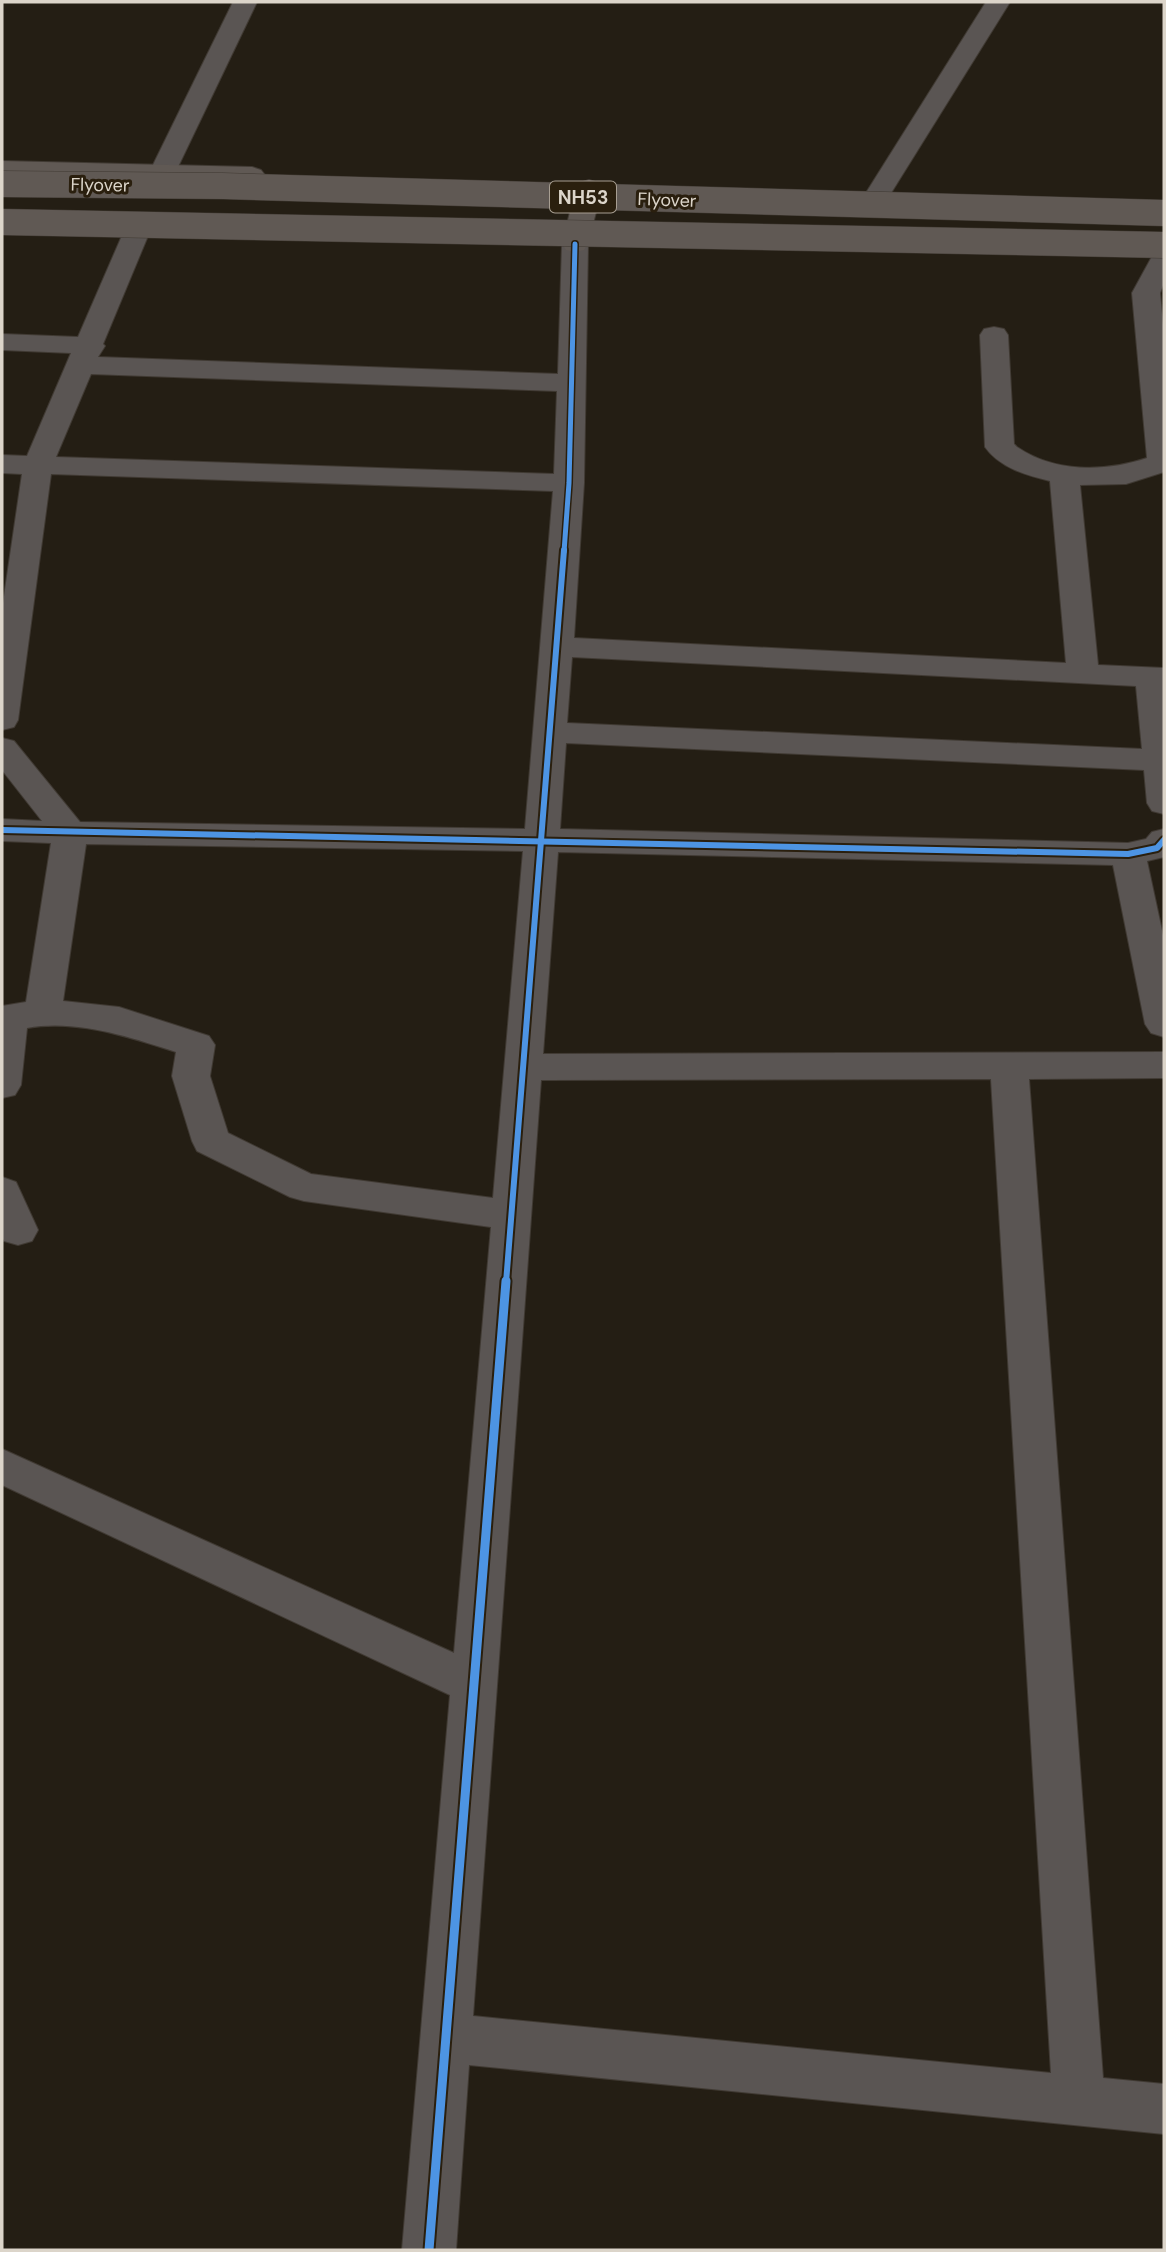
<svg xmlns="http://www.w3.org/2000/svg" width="1166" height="2252" font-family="'DM Sans',sans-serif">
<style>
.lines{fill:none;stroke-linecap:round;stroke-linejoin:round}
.minor-casing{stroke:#403a33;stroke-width:2}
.trunk-casing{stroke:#403a33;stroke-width:2}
.minor{fill:#5a5553;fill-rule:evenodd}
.trunk{fill:#605954;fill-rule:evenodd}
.trunk-bridge-casing{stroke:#403a33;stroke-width:27;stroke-linecap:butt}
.trunk-bridge{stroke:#605954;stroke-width:26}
.cycleway-far2-casing{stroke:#2a1f0e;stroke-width:8}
.cycleway-far1-casing{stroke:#2a1f0e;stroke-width:10}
.cycleway-casing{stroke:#2a1f0e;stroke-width:13}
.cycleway-far2{stroke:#4d94e3;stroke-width:5}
.cycleway-far1{stroke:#4d94e3;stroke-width:6}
.cycleway{stroke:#4d94e3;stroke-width:9}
.labels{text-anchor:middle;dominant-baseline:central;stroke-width:6;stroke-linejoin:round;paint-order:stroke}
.far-street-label{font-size:18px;fill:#dcd5ca;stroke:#2a1f0e}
.shield{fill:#2a1f0e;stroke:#a79e92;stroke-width:2}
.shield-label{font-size:19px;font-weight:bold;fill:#dcd5ca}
</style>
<rect width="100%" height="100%" fill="#241e14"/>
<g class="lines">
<g class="minor-casing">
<g id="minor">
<polygon points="233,2 257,2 176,171 172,176 163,179 154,176 150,171"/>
<polygon points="986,2 1010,2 886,201 877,204 868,201 864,196"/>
<path d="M137,223L146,225L150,231L103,344L105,346L98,357L558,374L562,244L566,238L575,236L584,238L588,244L584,483L574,638L1066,663L1050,481C1026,475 1000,468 985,447L980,335L984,329L994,327L1004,329L1008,335L1014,444L1017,447C1055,473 1105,472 1147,458L1132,293L1155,251L1164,249V283L1160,293L1164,335V472L1126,484L1080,485L1098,665L1164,668V814L1152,811L1147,803L1144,770L566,743L560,829L1128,843L1146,839L1152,832L1164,829V857L1147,861L1164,940V1037L1151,1033L1145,1024L1113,865L558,852L543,1054L1164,1052V1078L1029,1079L1103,2078L1164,2084V2134L469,2065L456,2250H402L450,1695L2,1485V1449L454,1653L491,1227L304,1201L290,1197L197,1151L192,1141L172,1076L176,1052C129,1037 77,1019 27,1028L21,1085L15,1095L2,1098V1006L26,1002L51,843L2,841V819L42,821L2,770V738L14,741L80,822L525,829L553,491L51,474L18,720L14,727L2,730V610L22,474L2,473V455L27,456L71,353L2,350V334L78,337L124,231L128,225ZM91,374L557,391L554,474L56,457ZM572,657L1136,686L1142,749L567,723ZM86,844L523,851L493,1198L311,1174L228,1133L210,1076L215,1045L209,1036L119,1007L63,1001ZM991,1079L1051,2073L473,2016L541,1080Z"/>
<polygon points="2,1177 16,1182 38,1230 32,1241 18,1245 4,1241 2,1237"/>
</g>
</g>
<g class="trunk-casing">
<g id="trunk">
<polygon points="2,161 252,167 261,170 265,175 261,180 252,183 2,177"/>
<polygon points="589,180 598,183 602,188 588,244 584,250 575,252 566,250 562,244 576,188 580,183"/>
</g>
</g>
<use href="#minor" class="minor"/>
<use href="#trunk" class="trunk"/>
<g class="trunk-bridge-casing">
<g id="trunk-bridge">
<polyline points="2,184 223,186 1164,213"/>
<polyline points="2,222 1164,245"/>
</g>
</g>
<use href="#trunk-bridge" class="trunk-bridge"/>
<g class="cycleway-far2-casing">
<polyline id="cycleway-far2" points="564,552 569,483 575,244"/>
</g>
<g class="cycleway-far1-casing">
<g id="cycleway-far1">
<polyline points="2,830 1128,854 1157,848 1164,840"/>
<polyline points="506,1283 564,550"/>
</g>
</g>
<g class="cycleway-casing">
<polyline id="cycleway" points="429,2250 506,1281"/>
</g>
<use href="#cycleway-far2" class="cycleway-far2"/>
<use href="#cycleway-far1" class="cycleway-far1"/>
<use href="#cycleway" class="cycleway"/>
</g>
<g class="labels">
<g class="far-street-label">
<text transform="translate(100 185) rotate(1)">Flyover</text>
<text transform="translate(667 200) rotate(2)">Flyover</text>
</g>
<rect class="shield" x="550" y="181.5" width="66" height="31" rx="5"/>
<g class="shield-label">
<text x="583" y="197">NH53</text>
</g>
</g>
<rect width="1166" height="2252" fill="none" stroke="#dcd5ca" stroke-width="7"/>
</svg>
